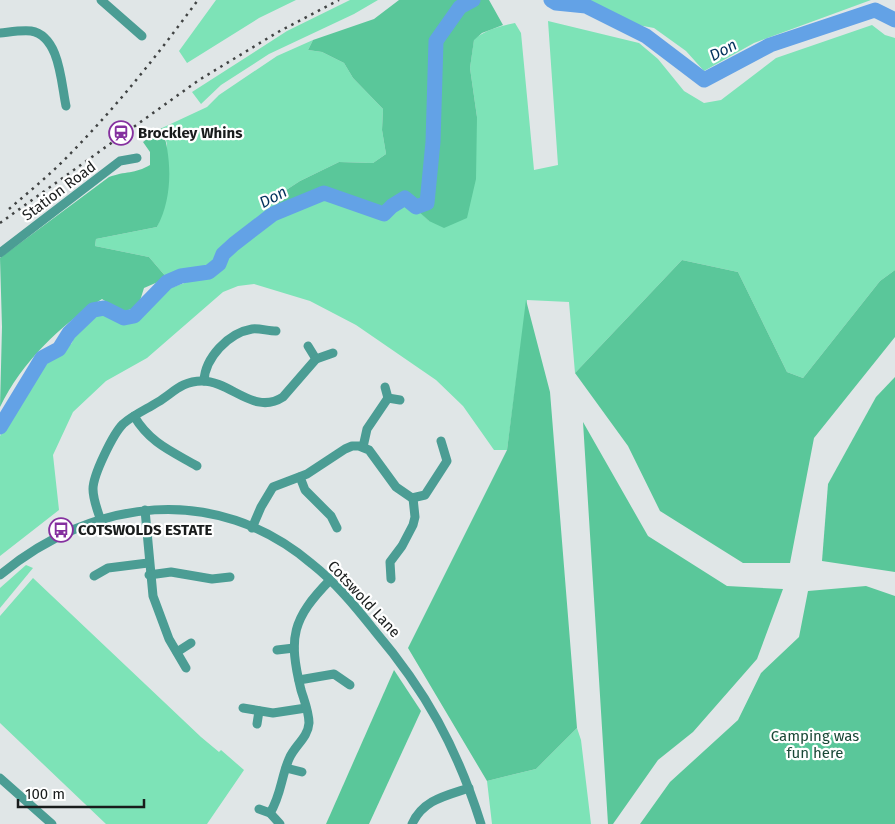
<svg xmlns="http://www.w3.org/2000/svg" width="895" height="824" font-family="'Fira Sans',sans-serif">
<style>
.green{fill:#7de3b7}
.forest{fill:#5ac79a}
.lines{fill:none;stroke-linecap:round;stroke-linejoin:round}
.river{stroke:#63a2e6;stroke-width:15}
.minor{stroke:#4b9d94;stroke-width:9}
.rail{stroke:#404343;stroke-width:2.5;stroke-dasharray:2.5 5;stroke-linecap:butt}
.labels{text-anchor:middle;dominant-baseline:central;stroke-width:4.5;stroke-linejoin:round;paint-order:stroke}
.poi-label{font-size:15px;font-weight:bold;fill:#191c1c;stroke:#fff;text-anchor:start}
.street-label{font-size:15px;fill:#191c1c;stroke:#fff}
.park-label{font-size:15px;fill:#1a4836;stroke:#fff}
.water-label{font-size:16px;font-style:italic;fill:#02315c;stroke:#fff}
</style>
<rect width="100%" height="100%" fill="#e0e6e7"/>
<g class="green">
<polygon points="216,0 296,0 259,18 187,63 179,51"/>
<polygon points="350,0 378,0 354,14 269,54 221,85 201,104 192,92 287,31"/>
<polygon points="551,0 871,0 754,43 704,71 686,51 654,28 616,21 586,6 556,3"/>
<path d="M548,21L639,43L658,59L684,91L704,103L721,100L776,58L872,25L885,35L895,38V270L880,281L803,378L787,372L738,272L682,260L575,373L569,302L527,300L507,450H494L463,406L436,380L356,325L310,301L254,284L238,286L223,292L147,358L106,381L73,412L53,455L59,510L0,556V436L45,363L72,343L74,334L86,321L97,315L105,314L127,322L140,317L168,289L220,270L226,256L272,215L262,219L220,252C212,273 201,268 183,272C178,273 172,276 167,278L149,257L95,246L96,239L157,227L159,222L167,144L162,128L207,107L219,95L277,56L313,40L308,50L322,52L344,63L353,78L383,109L382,130L386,154L373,163L339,162L300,181L277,196L274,214L324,193L353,203L392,206L405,198L429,221L477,117L470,68L474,39C486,30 500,26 515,23L521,33L534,170L558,165Z"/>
<polygon points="26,565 33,568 0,608 0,588"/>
<polygon points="33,578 201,737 219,752 221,750 244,770 207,824 106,824 0,723 0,616"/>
<polygon points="577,728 581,740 591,824 492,824 487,781 536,769"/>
</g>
<g class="forest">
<polygon points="399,0 489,0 503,25 482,33 474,40 470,68 477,117 476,179 467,218 444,228 429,221 418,211 425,204 416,207 405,198 392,206 384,214 324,193 273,214 277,196 300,181 339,162 373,163 386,154 382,130 383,109 353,78 344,63 322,52 308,50 313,40 374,19"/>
<path d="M162,128C172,158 173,198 157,227L96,239L95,246L149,257L167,278L144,288L138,307L122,312L102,299C60,325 22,362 0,407L2,327L0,258L109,177C125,171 135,174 150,165V152L143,142Z"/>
<polygon points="682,260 738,272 787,372 803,378 880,281 895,270 895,337 814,438 790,563 743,563 660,511 628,446 575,373"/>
<polygon points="526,300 550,392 577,728 536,769 487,781 408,648 507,450"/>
<polygon points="895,377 895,572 822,561 828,484 876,397"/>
<polygon points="583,422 648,536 727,586 783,589 757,659 693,732 658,760 613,824 608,824"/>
<polygon points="866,586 895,596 895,824 640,824 670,782 738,720 761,673 799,637 808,591"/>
<polygon points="394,670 421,711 369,824 326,824"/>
</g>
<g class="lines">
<g class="river">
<polyline points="551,0 556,3 586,6 646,36 704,80 770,45 875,10 895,20"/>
<polyline points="0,427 42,358 59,349 69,333 93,310 104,308 124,318 134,316 167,282 181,276 209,272 219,264 223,254 234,244 273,214 324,193 384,214 392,206 405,198 416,207 427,203 433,142 436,41 460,7 473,0"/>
</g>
<g class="minor">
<polyline points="101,0 142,36"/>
<path d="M0,33C10,32 21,30 31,31C60,36 61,83 66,106"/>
<polyline points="0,253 120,161 137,158"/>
<polyline points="308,346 316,359 333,353"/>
<path d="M204,381C205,358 228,333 252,329C259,328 268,331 276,331"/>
<polyline points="385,387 388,398 400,400"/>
<path d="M134,416C150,443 171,451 197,466"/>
<polyline points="363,447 367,429 388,398"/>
<polyline points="300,477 305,490 331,516 337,528"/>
<polyline points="145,510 153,596 169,639 186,668"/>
<path d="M100,518C97,509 93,499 93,489C93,475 113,434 123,424C133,415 147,409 158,402C174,392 182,381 202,381C231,381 254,416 283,397L316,359"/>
<polyline points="252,528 261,507 273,487 307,474 345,449 352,446 359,446 369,450 396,487 412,498 425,495 447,461 441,441"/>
<path d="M0,575C93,498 215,482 312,564C336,583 355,606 374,630C426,691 457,748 481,824"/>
<polyline points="149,575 171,572 212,579 230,577"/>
<polyline points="94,576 108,568 148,563"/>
<polyline points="391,579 390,562 402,546 413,525 415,517 413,498"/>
<polyline points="277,650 294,648"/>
<polyline points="177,652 191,643"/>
<polyline points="299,680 334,674 350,685"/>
<polyline points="243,708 273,713 306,708"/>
<polyline points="257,724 259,711"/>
<polyline points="286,768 302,772"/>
<polyline points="0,778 52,824"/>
<polyline points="259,809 270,813 280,824"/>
<path d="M270,813C281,796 281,777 289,759C294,746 308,738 309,723C309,712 304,700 301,690C288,637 292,619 330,580"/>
<path d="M412,824C423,800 445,796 469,788"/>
</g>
<g class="rail">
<path d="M9,209C30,191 52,173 71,153C118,105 159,53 198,0"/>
<polyline points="0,223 199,80 278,32 339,0"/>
</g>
</g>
<defs>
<g id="station-ring" transform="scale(1.25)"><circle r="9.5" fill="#fff" stroke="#85309f" stroke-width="1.5"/><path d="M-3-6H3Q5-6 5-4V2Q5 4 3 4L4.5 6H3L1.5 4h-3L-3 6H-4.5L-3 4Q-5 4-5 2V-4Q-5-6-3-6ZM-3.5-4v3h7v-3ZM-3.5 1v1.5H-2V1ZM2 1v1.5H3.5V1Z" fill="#85309f"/></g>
<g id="bus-ring" transform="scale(1.25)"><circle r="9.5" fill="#fff" stroke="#85309f" stroke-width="1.5"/><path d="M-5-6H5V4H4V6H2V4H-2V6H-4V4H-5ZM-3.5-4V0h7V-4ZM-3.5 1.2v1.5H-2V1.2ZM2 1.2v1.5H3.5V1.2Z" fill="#85309f"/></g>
</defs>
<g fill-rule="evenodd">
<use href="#station-ring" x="121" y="133"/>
<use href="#bus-ring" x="61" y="530"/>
</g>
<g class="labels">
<g class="poi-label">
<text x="138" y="133">Brockley Whins</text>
<text x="78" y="530">COTSWOLDS ESTATE</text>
</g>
<g class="street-label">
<text transform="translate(59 191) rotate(-37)">Station Road</text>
<text transform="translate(364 599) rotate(47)">Cotswold Lane</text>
</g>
<g class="park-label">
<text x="815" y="736">Camping was<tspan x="815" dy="17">fun here</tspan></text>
</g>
<g class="water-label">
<text transform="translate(723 50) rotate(-28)">Don</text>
<text transform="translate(273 197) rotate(-28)">Don</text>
</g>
</g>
<path d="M18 799v8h126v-8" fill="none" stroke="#191c1c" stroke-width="2.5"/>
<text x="25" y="799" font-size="15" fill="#191c1c" stroke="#ffffff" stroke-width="4" paint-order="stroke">100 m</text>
</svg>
